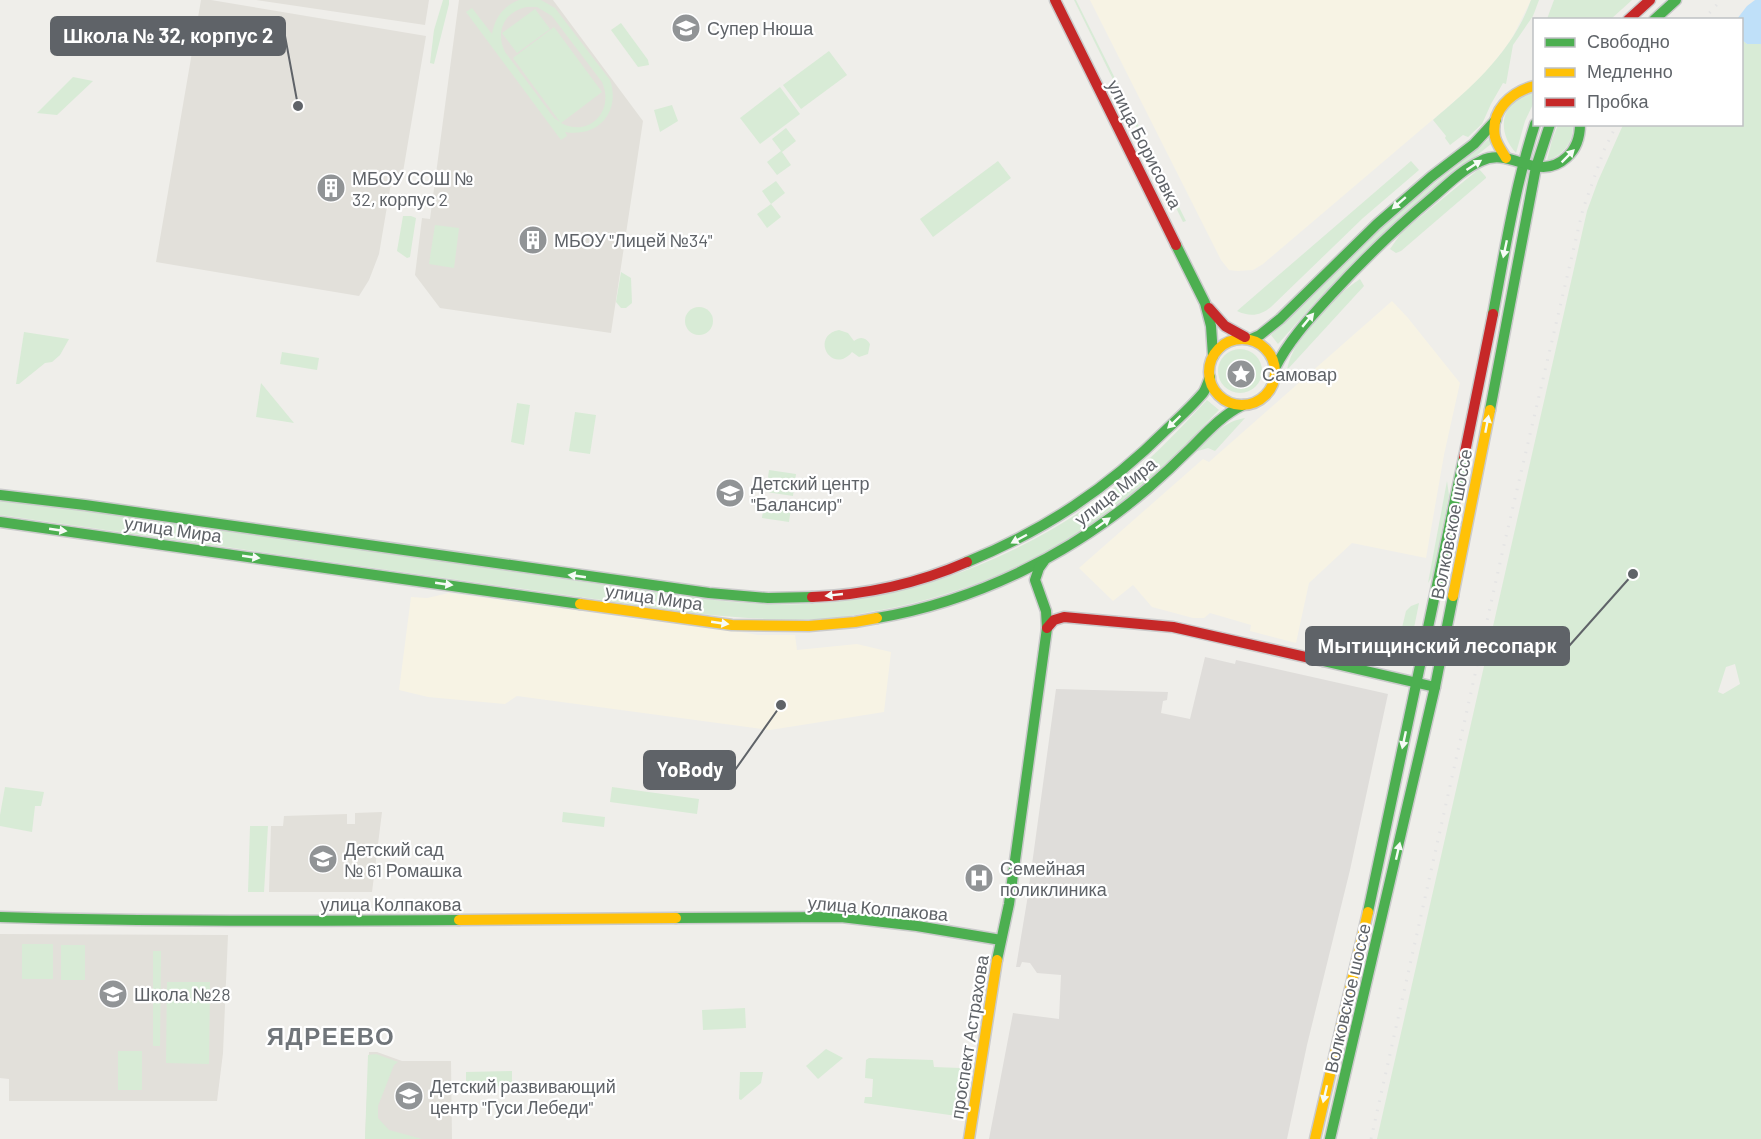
<svg xmlns="http://www.w3.org/2000/svg" width="1761" height="1139" font-family="Barlow,sans-serif">
<style>
.commercial{fill:#f7f3e4}
.industrial{fill:#dfddda}
.education{fill:#e2e0da}
.green{fill:#d8ebd6;fill-rule:evenodd}
.water{fill:#bfe0f9}
.lines{fill:none;stroke-linecap:round;stroke-linejoin:round}
.fast-casing{stroke:#cacacb;stroke-width:13}
.slow-casing{stroke:#cacacb;stroke-width:13}
.jam-casing{stroke:#cacacb;stroke-width:13}
.fast{stroke:#4caf50;stroke-width:10}
.slow{stroke:#ffc107;stroke-width:10}
.jam{stroke:#c62828;stroke-width:10}
.rail{stroke:#e4e4e4;stroke-width:3;stroke-dasharray:1.5 8;stroke-linecap:butt}
.oneway{fill:#f6fbf6}
.labels{text-anchor:middle;dominant-baseline:central;stroke-width:4.5;stroke-linejoin:round;paint-order:stroke}
.poi-label{font-size:18px;fill:#5f6368;stroke:#fff;text-anchor:start}
.street-label{font-size:18px;fill:#5f6368;stroke:#fff}
.district-label{font-size:24px;font-weight:bold;letter-spacing:1.5px;fill:#70757a;stroke:#fff}
.leader{fill:none;stroke:#5f6368;stroke-width:2}
.callout-dot{fill:#5f6368;stroke:#fff;stroke-width:2}
.callout{fill:#5f6368;stroke:#5f6368;stroke-width:2}
.callout-label{font-size:20px;text-anchor:middle;font-weight:bold;fill:#fff}
</style>
<rect width="100%" height="100%" fill="#efeeea"/>
<g class="commercial">
<polygon points="1090,0 1531,0 1511,40 1488,70 1470,88 1263,264 1253,270 1237,271 1229,270 1221,260"/>
<polygon points="1392,301 1408,318 1460,383 1444,455 1426,558 1352,543 1309,583 1296,643 1250,631 1251,625 1210,613 1204,618 1193,618 1152,607 1133,585 1113,601 1079,568 1203,459 1209,462"/>
<polygon points="449,593 626,617 712,627 758,635 795,635 797,650 857,644 891,652 884,712 770,730 517,696 505,704 428,697 399,690 411,597 427,598"/>
</g>
<polygon class="industrial" points="1205,657 1235,664 1236,660 1388,694 1350,870 1307,1045 1287,1139 989,1139 1013,1013 1059,1019 1061,975 1037,973 1030,963 1022,962 1020,967 1016,967 1027,901 1056,689 1168,692 1167,700 1163,701 1161,713 1190,719"/>
<g class="education">
<polygon points="201,0 211,0 426,36 402,178 392,177 379,254 369,280 359,296 156,262"/>
<polygon points="256,0 429,0 425,25"/>
<polygon points="459,0 553,0 643,121 611,333 440,308 415,275 422,218 430,219"/>
<polygon points="382,812 372,892 269,892 271,826 283,826 284,816 347,814 347,824 355,824 355,813"/>
<polygon points="0,934 228,935 223,1053 217,1101 9,1101 9,1079 0,1078"/>
<polygon points="369,1052 377,1052 402,1061 451,1061 452,1139 365,1139"/>
</g>
<g class="green">
<polygon points="443,0 449,0 449,4 434,64 430,63 434,30"/>
<path d="M519,0H541L555,8L610,80C621,112 598,138 565,132L567,136L561,140L466,12L472,8L492,34C495,18 503,6 519,0ZM526,7H537L552,16L602,82C615,111 589,138 561,123L602,92L554,27L513,58L560,122L554,118L505,52C495,32 504,12 526,7Z"/>
<polygon points="1074,0 1076,0 1186,221 1183,222"/>
<path d="M1531,0H1539L1533,16L1513,45L1506,84L1503,83L1491,104L1482,124L1468,137L1463,135L1450,145L1445,138L1446,136L1433,120C1473,86 1513,51 1531,0Z"/>
<polygon points="1554,0 1632,0 1611,19 1547,19"/>
<polygon points="535,9 550,29 517,53 502,33"/>
<polygon points="621,23 648,60 649,65 638,67 611,30"/>
<path d="M1742,40L1747,44H1761V1139H1377L1587,211L1598,181L1623,125L1742,124ZM1735,664L1740,684L1723,694L1718,692L1726,667Z"/>
<polygon points="829,51 847,75 801,109 783,85"/>
<polygon points="73,77 93,81 57,115 37,113"/>
<polygon points="780,87 800,114 760,144 740,118"/>
<path d="M1534,93V102L1525,121L1516,153C1495,130 1501,99 1534,93Z"/>
<polygon points="672,105 678,121 660,132 654,110"/>
<path d="M1558,125H1573C1573,143 1564,154 1547,161L1552,140Z"/>
<polygon points="786,128 796,141 782,152 791,165 777,175 767,162 781,151 772,139"/>
<path d="M1489,139L1492,141L1491,144C1451,176 1410,209 1372,244C1339,276 1308,310 1278,344L1271,335L1386,223Z"/>
<polygon points="998,161 1011,178 933,237 920,219"/>
<path d="M1411,161L1419,170L1363,218L1271,307C1260,316 1250,317 1237,311Z"/>
<polygon points="1479,169 1486,177 1486,178 1401,251 1396,253 1390,249 1402,232"/>
<polygon points="776,181 785,193 771,204 781,217 767,228 757,214 771,204 762,191"/>
<polygon points="403,216 411,216 416,218 410,257 407,258 397,251"/>
<polygon points="435,225 459,228 454,268 429,264"/>
<polygon points="621,272 631,278 632,303 626,308 621,308 616,302"/>
<path d="M1360,279L1364,286L1287,370C1292,338 1334,296 1360,279Z"/>
<circle cx="699" cy="321" r="14"/>
<path d="M839,330L848,333L854,341C860,336 866,337 870,344L868,354L859,357L852,352C832,376 809,336 839,330Z"/>
<polygon points="24,332 69,339 60,355 52,362 45,363 19,384 16,384"/>
<circle cx="1240" cy="371" r="22"/>
<polygon points="282,352 319,358 317,370 280,364"/>
<polygon points="261,383 294,423 256,417"/>
<path d="M1207,400L1219,410C1189,441 1160,472 1127,499C1054,557 968,594 876,611C863,613 849,617 836,618C790,622 745,618 700,614L0,515V498L704,599C723,601 743,603 763,604C895,610 1027,559 1129,476C1157,454 1182,426 1207,400Z"/>
<polygon points="517,403 530,405 524,445 511,442"/>
<polygon points="575,412 596,415 590,454 569,451"/>
<path d="M1245,418L1215,451L1208,448L1198,451L1196,450C1211,436 1225,421 1245,418Z"/>
<polygon points="769,470 796,474 793,496 766,492"/>
<polygon points="1447,481 1449,495 1433,575 1428,583"/>
<polygon points="764,504 791,508 789,522 762,518"/>
<polygon points="1419,603 1407,663 1405,665 1377,663 1342,657 1342,644 1395,657 1406,611 1411,606"/>
<polygon points="5,787 44,792 41,806 35,806 32,832 0,826 0,815"/>
<polygon points="612,787 699,799 697,814 610,802"/>
<polygon points="563,812 605,817 604,827 562,822"/>
<polygon points="250,826 268,826 264,892 248,892"/>
<rect x="22" y="944" width="31" height="35"/>
<rect x="61" y="945" width="24" height="35"/>
<polygon points="153,951 161,951 160,1046 153,1046"/>
<polygon points="167,982 210,982 209,1064 166,1063"/>
<polygon points="745,1008 746,1028 703,1030 702,1010"/>
<polygon points="963,1048 967,1048 957,1116 864,1103 865,1097 872,1097 873,1079 865,1078 866,1060 869,1058 933,1060 934,1067 960,1068"/>
<polygon points="826,1049 843,1058 818,1079 806,1066"/>
<rect x="118" y="1051" width="24" height="39"/>
<polygon points="376,1054 398,1062 394,1065 378,1106 378,1118 389,1130 422,1139 365,1139 368,1055"/>
<polygon points="512,1071 512,1086 466,1087 466,1072"/>
<polygon points="740,1072 763,1072 761,1083 741,1100 739,1099"/>
</g>
<polygon class="water" points="1755,0 1761,0 1761,44 1747,44 1742,40 1742,20 1737,19 1747,6"/>
<g class="lines">
<g class="fast-casing">
<g id="fast">
<polyline points="1654,20 1676,0"/>
<polyline points="1176,245 1205,303 1211,326 1213,356"/>
<path d="M1493,314C1505,250 1515,186 1535,124"/>
<polyline points="1251,339 1260,335 1280,319 1377,224 1431,177 1474,144 1496,120"/>
<path d="M1275,368C1289,340 1310,318 1331,295C1363,260 1397,227 1433,197C1448,184 1463,169 1481,161C1511,146 1538,184 1567,157C1577,148 1580,137 1580,124"/>
<polyline points="1490,410 1536,167 1550,124"/>
<polyline points="0,495 85,505 709,593 768,598 812,597"/>
<polyline points="0,522 580,604"/>
<path d="M967,562C1045,530 1107,489 1167,429C1179,418 1192,406 1203,393C1206,389 1208,382 1210,377"/>
<path d="M877,618C976,601 1070,555 1147,489C1162,476 1176,463 1190,449C1207,432 1222,415 1243,405"/>
<polyline points="1323,661 1435,687"/>
<polyline points="1368,912 1464,457"/>
<path d="M0,917C153,922 306,921 459,920"/>
<polyline points="676,918 841,917 917,926 1001,940"/>
<polyline points="997,960 1009,904 1047,628 1046,611 1035,580 1039,568 1044,561"/>
<polyline points="1330,1139 1435,687 1453,596"/>
</g>
</g>
<g class="slow-casing">
<g id="slow">
<path d="M1506,158C1502,151 1497,145 1495,137C1490,111 1511,92 1534,86"/>
<circle cx="1242" cy="372" r="33"/>
<polyline points="1453,596 1490,410"/>
<polyline points="580,604 732,625 809,626 855,622 877,618"/>
<polyline points="459,920 676,918"/>
<polyline points="969,1139 997,960"/>
<polyline points="1315,1139 1368,912"/>
</g>
</g>
<g class="jam-casing">
<g id="jam">
<polyline points="1055,0 1176,245"/>
<polyline points="1628,20 1650,0"/>
<polyline points="1209,308 1225,326 1245,337"/>
<polyline points="1464,457 1493,314"/>
<path d="M812,597C864,595 919,583 967,562"/>
<polyline points="1047,628 1054,620 1064,617 1173,627 1323,661"/>
</g>
</g>
<use href="#fast" class="fast"/>
<use href="#slow" class="slow"/>
<use href="#jam" class="jam"/>
<g class="rail">
<polyline points="1703,20 1721,0"/>
<polyline points="1371,1139 1504,545 1583,209 1604,150 1617,124"/>
</g>
</g>
<defs><path id="oneway-solid" d="M-6-.8H1V-3.2L6.5 0L1 3.2V.8H-6Z" transform="scale(1.5)"/></defs>
<g class="oneway">
<use href="#oneway-solid" transform="translate(1568 156) rotate(-45)"/>
<use href="#oneway-solid" transform="translate(1474 165) rotate(-33)"/>
<use href="#oneway-solid" transform="translate(1399 203) rotate(139)"/>
<use href="#oneway-solid" transform="translate(1505 249) rotate(102)"/>
<use href="#oneway-solid" transform="translate(1308 320) rotate(-50)"/>
<use href="#oneway-solid" transform="translate(1174 422) rotate(136)"/>
<use href="#oneway-solid" transform="translate(1487 424) rotate(-79)"/>
<use href="#oneway-solid" transform="translate(1103 523) rotate(-36)"/>
<use href="#oneway-solid" transform="translate(58 530) rotate(8)"/>
<use href="#oneway-solid" transform="translate(1019 539) rotate(152)"/>
<use href="#oneway-solid" transform="translate(251 557) rotate(8)"/>
<use href="#oneway-solid" transform="translate(577 576) rotate(-172)"/>
<use href="#oneway-solid" transform="translate(444 584) rotate(8)"/>
<use href="#oneway-solid" transform="translate(834 595) rotate(174)"/>
<use href="#oneway-solid" transform="translate(720 623) rotate(8)"/>
<use href="#oneway-solid" transform="translate(1404 740) rotate(102)"/>
<use href="#oneway-solid" transform="translate(1398 851) rotate(-77)"/>
<use href="#oneway-solid" transform="translate(1325 1094) rotate(103)"/>
</g>
<defs>
<g id="school-disc" transform="scale(1.5)"><circle r="9.5" fill="#919496" stroke="#fff"/><path d="M0-5L7-2L0 1L-7-2ZM-4 1L0 2.5L4 1V4Q0 6-4 4Z" fill="#fff"/></g>
<g id="building-disc" transform="scale(1.5)"><circle r="9.5" fill="#919496" stroke="#fff"/><path d="M-4-6H4V6H1V3H-1V6H-4ZM-2.5-4.3h1.7v1.8h-1.7ZM.8-4.3h1.7v1.8H.8ZM-2.5-1h1.7V.8h-1.7ZM.8-1h1.7V.8H.8Z" fill="#fff"/></g>
<g id="sight-disc" transform="scale(1.5)"><circle r="9.5" fill="#919496" stroke="#fff"/><path d="M0-6L1.8-2.2L6-1.7L2.9 1.2L3.7 5.4L0 3.3L-3.7 5.4L-2.9 1.2L-6-1.7L-1.8-2.2Z" fill="#fff"/></g>
<g id="hospital-disc" transform="scale(1.5)"><circle r="9.5" fill="#919496" stroke="#fff"/><path d="M-5-5h3v3.5h4V-5h3V5h-3V1.5h-4V5h-3Z" fill="#fff"/></g>
</defs>
<g fill-rule="evenodd">
<use href="#school-disc" x="686" y="28"/>
<use href="#building-disc" x="331" y="188"/>
<use href="#building-disc" x="533" y="240"/>
<use href="#sight-disc" x="1241" y="374"/>
<use href="#school-disc" x="730" y="493"/>
<use href="#school-disc" x="323" y="859"/>
<use href="#hospital-disc" x="979" y="878"/>
<use href="#school-disc" x="113" y="994"/>
<use href="#school-disc" x="409" y="1096"/>
</g>
<g class="labels">
<g class="poi-label">
<text x="707" y="28">Супер Нюша</text>
<text x="352" y="178">МБОУ СОШ №<tspan x="352" dy="21">32, корпус 2</tspan></text>
<text x="554" y="240">МБОУ "Лицей №34"</text>
<text x="1262" y="374">Самовар</text>
<text x="751" y="483">Детский центр<tspan x="751" dy="21">"Балансир"</tspan></text>
<text x="344" y="849">Детский сад<tspan x="344" dy="21">№ 61 Ромашка</tspan></text>
<text x="1000" y="868">Семейная<tspan x="1000" dy="21">поликлиника</tspan></text>
<text x="134" y="994">Школа №28</text>
<text x="430" y="1086">Детский развивающий<tspan x="430" dy="21">центр "Гуси Лебеди"</tspan></text>
</g>
<g class="street-label">
<text transform="translate(1145 144) rotate(63)">улица Борисовка</text>
<text transform="translate(1115 491) rotate(-38)">улица Мира</text>
<text transform="translate(1451 524) rotate(-79)">Волковское шоссе</text>
<text transform="translate(173 529) rotate(8)">улица Мира</text>
<text transform="translate(654 597) rotate(8)">улица Мира</text>
<text x="391" y="904">улица Колпакова</text>
<text transform="translate(878 908) rotate(5)">улица Колпакова</text>
<text transform="translate(1347 998) rotate(-77)">Волковское шоссе</text>
<text transform="translate(969 1037) rotate(-81)">проспект Астрахова</text>
</g>
<g class="district-label">
<text x="331" y="1035">ЯДРЕЕВО</text>
</g>
</g>
<path class="leader" d="M298 106L285 36M1633 574L1569 646M781 705L735 770"/>
<g class="callout-dot">
<circle cx="298" cy="106" r="6"/>
<circle cx="1633" cy="574" r="6"/>
<circle cx="781" cy="705" r="6"/>
</g>
<g class="callout">
<rect x="51" y="17" width="234" height="38" rx="6"/>
<rect x="1306" y="627" width="263" height="38" rx="6"/>
<rect x="644" y="751" width="91" height="38" rx="6"/>
</g>
<g class="callout-label">
<text x="168" y="43">Школа № 32, корпус 2</text>
<text x="1437" y="653">Мытищинский лесопарк</text>
<text x="690" y="777">YoBody</text>
</g>
<rect x="1533" y="18" width="210" height="108" fill="#ffffff" stroke="#bfc1c3" stroke-width="1.5"/>
<rect x="1545" y="38" width="30" height="9" fill="#4caf50" stroke="#bfc1c3" stroke-width="1.5"/>
<text x="1587" y="48" font-size="18" fill="#5f6368">Свободно</text>
<rect x="1545" y="68" width="30" height="9" fill="#ffc107" stroke="#bfc1c3" stroke-width="1.5"/>
<text x="1587" y="78" font-size="18" fill="#5f6368">Медленно</text>
<rect x="1545" y="98" width="30" height="9" fill="#c62828" stroke="#bfc1c3" stroke-width="1.5"/>
<text x="1587" y="108" font-size="18" fill="#5f6368">Пробка</text>
</svg>
